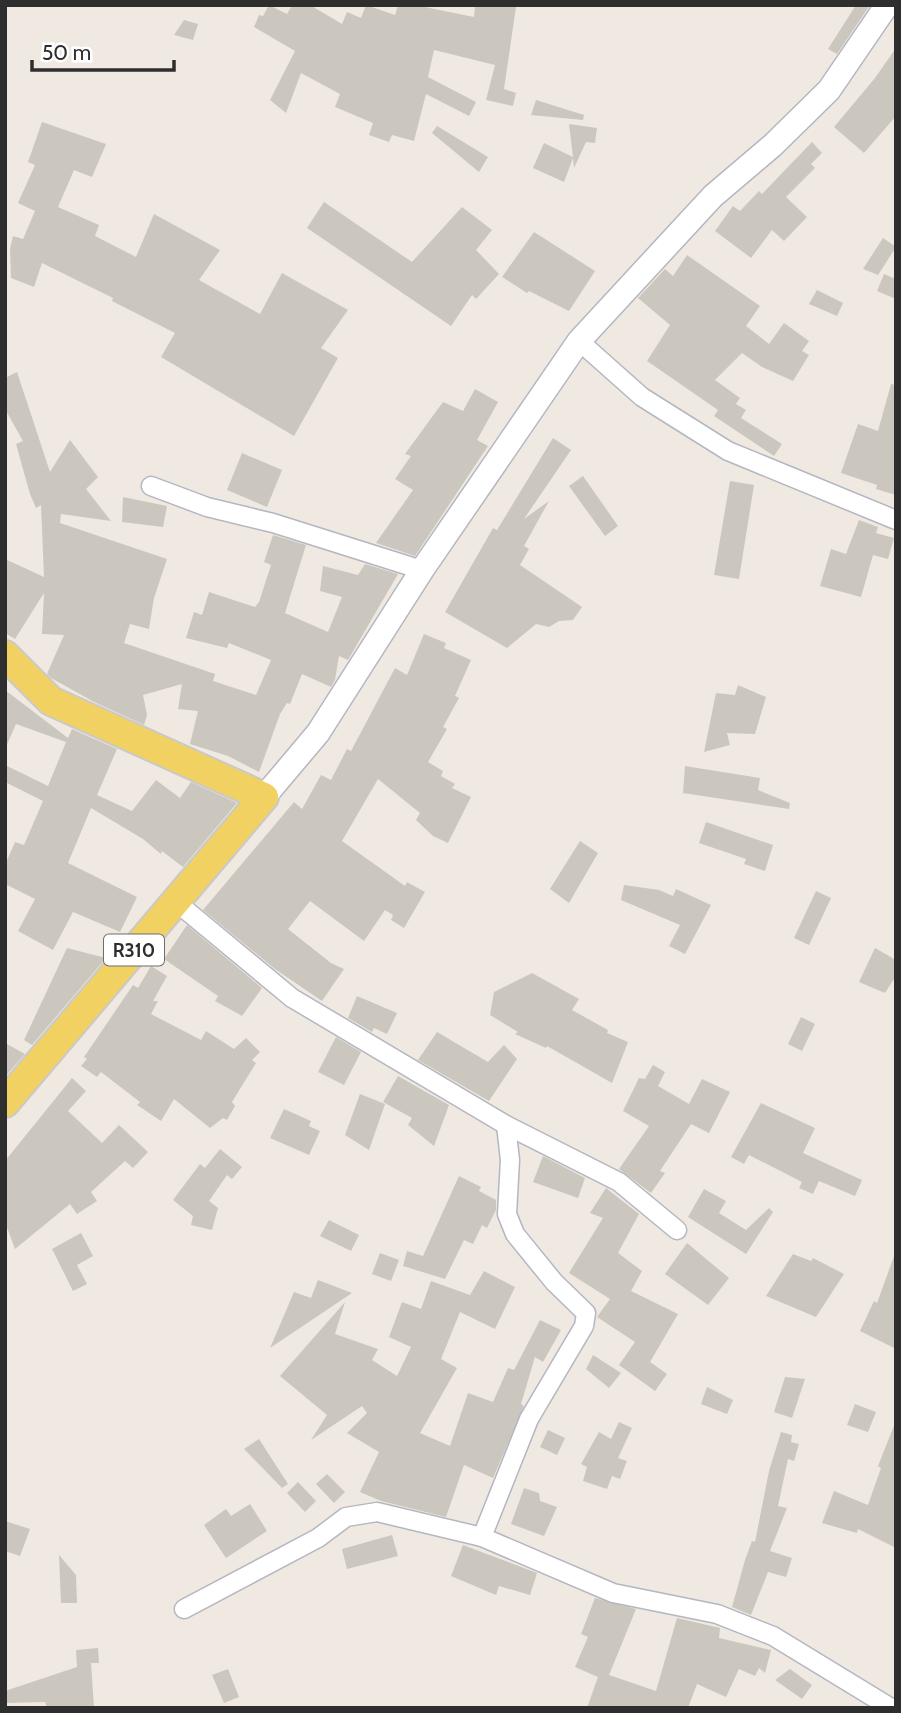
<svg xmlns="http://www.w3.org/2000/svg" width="901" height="1713" font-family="Cabin,sans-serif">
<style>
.building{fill:#cbc7bf}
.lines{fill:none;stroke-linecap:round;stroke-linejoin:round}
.minor-casing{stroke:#b4b7c1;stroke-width:21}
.tertiary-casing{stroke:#b4b7c1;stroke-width:26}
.primary-casing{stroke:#c9c9c9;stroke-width:32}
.minor{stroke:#fff;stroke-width:18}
.tertiary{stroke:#fff;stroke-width:23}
.primary{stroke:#f2d163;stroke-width:28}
.labels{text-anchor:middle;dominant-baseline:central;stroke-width:6;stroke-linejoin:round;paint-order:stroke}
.shield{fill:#fff;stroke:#6d6d6d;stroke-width:2}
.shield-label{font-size:19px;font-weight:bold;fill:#2e2e2e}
</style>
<rect width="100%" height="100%" fill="#efe9e1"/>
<g class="building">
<polygon points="269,5 287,14 292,5 310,5 342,24 347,12 361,18 366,5 395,15 398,5 415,5 474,17 475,6 516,7 504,89 516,93 513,106 486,100 495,65 434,50 428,77 476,102 469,116 426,94 414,141 392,135 389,142 369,135 373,123 335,107 340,94 301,73 286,113 270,100 295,51 254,27 259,15 263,16"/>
<polygon points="856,5 870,5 837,54 828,49"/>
<polygon points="184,20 198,24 193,40 174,35"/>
<polygon points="896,48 896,116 864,153 834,127 875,78"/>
<polygon points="536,100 584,115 583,120 531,115"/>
<polygon points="42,122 106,144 92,177 74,170 58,207 99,225 95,236 136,257 154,214 220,250 199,280 260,314 282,273 348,310 321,348 338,358 294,436 161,357 175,333 112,301 113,298 42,263 34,287 11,278 10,249 13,236 23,239 35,211 18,203 35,165 28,162"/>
<polygon points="569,124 597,128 595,143 586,142 574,168 573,158 564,182 533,168 544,143 573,157"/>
<polygon points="437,126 488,157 479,172 432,133"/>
<polygon points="812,142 822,153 811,164 815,168 786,197 807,217 784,241 772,230 751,258 715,231 733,206 740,211 759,191 762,194"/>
<polygon points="324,202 412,262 462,207 492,230 476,250 499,274 476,299 472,295 451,326 307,228"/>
<polygon points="534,232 595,271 569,311 529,291 527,293 502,277"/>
<polygon points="883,238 896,247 878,275 863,269"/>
<polygon points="687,255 760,306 746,326 769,344 784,323 809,341 802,351 809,355 793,381 762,367 742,353 715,380 740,398 736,404 746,410 741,418 782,444 774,456 714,416 718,410 647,361 670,325 638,298 665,269 673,276"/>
<polygon points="884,274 896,279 896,299 877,291"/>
<polygon points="817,290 843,303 837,316 809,304"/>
<polygon points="17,372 50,472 70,440 98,477 86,489 111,521 61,514 60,523 167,559 154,598 149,629 130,624 124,643 215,674 213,681 256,695 271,660 229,643 227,648 186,638 194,612 202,615 209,592 255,607 259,602 271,565 264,562 273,535 306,545 285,613 328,632 342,597 320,591 323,566 358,575 365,564 398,574 348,660 339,656 335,680 331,687 302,674 290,704 287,703 280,714 259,772 228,756 190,744 198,711 178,709 182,684 143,695 147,715 144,725 94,702 51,678 47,674 64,635 42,634 44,593 15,639 5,633 5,559 44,577 41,505 36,508 30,494 16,444 23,441 5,409 5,378"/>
<polygon points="891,384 896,385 896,495 876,489 877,485 841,473 858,424 878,431"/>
<polygon points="475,389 498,402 477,440 488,446 415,556 376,543 413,490 395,479 411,456 405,454 443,402 463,411"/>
<polygon points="553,438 571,450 524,519 549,501 524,546 529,549 520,565 582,607 573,620 559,621 549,627 536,624 507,648 445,612 493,528 497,530"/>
<polygon points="242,453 282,470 267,507 227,490"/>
<polygon points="583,476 618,526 605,536 569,486"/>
<polygon points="730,481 754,485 739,579 714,575"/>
<polygon points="123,497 167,506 163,527 122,522"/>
<polygon points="859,520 878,527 876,533 894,538 888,559 873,555 861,597 820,586 831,549 846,554"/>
<polygon points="424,634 446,643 444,648 471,660 455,696 459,698 443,727 447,729 428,762 443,771 441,776 455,784 452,788 471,797 448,843 433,836 416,820 420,813 378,779 342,841 405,886 407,882 425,892 404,928 391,920 393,915 385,910 364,941 310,901 288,929 331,963 344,969 322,1001 275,969 203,910 294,802 302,809 321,775 331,780 347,749 351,751 395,668 407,675"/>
<polygon points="738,685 766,697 755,734 727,733 730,745 704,752 716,693 735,695"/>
<polygon points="5,690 68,738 72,729 117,749 97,795 132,811 156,780 180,798 191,782 237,803 183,867 162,851 161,854 143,839 91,808 68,863 137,897 120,932 73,912 53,950 18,931 35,899 5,884 5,865 15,842 24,845 43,801 5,782 5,765 48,786 66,742 16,724 5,749"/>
<polygon points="685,766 760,778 758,790 790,803 789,809 683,793"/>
<polygon points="706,822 773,845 765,871 744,864 746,859 699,843"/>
<polygon points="580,841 598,853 569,903 550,889"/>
<polygon points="624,885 659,890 673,896 676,889 711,905 685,954 669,946 680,925 621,900"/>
<polygon points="816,891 831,898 809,945 794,938"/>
<polygon points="187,925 262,988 242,1016 215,1001 218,996 164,959"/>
<polygon points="67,948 106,958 32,1045 24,1040"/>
<polygon points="875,948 896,960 896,976 885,993 859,982"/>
<polygon points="151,966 167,976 153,1001 158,1001 151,1014 201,1040 206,1031 234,1049 246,1038 260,1052 252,1060 256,1063 232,1102 235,1106 227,1120 223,1118 210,1128 174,1099 161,1121 137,1105 140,1102 101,1072 97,1077 81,1066 87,1059 84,1057 133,985 138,988"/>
<polygon points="532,973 579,999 572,1010 608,1030 607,1033 628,1042 612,1083 547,1046 546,1048 515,1034 518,1032 490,1015 494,992"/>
<polygon points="357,996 397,1013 387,1034 374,1028 372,1032 348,1018"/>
<polygon points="801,1017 815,1024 802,1051 788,1044"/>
<polygon points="437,1032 488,1062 504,1045 517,1059 489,1101 418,1060"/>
<polygon points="336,1037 361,1052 344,1085 318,1072"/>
<polygon points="5,1043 25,1054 5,1077"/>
<polygon points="653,1065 665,1072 658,1086 689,1104 702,1079 730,1092 709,1133 691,1124 660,1171 665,1173 651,1193 619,1169 649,1126 623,1111 639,1078 645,1079"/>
<polygon points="398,1076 449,1105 434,1146 408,1125 412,1118 383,1102"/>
<polygon points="72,1078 86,1091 68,1111 102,1143 119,1125 148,1152 133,1168 125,1161 91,1192 97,1201 77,1214 70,1204 15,1249 5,1222 5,1161"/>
<polygon points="360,1094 385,1104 369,1150 345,1135"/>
<polygon points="761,1103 815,1128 803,1153 862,1180 855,1196 819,1181 813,1194 799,1188 802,1182 749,1155 744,1164 731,1157"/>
<polygon points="284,1109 311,1121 309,1126 320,1131 309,1155 270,1138"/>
<polygon points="220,1149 242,1167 232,1179 227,1175 209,1201 218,1208 212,1230 191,1225 193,1216 173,1200 200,1164 205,1168"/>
<polygon points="543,1156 585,1178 578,1198 533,1182"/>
<polygon points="459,1176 481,1187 479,1191 496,1200 496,1210 487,1228 482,1225 473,1244 464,1240 445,1279 403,1266 407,1251 423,1256"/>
<polygon points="606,1188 639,1214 618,1253 642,1271 631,1291 678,1314 650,1362 667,1374 655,1391 619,1365 635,1342 597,1317 610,1299 569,1273 603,1218 590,1213"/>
<polygon points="704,1189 726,1201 719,1213 746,1230 769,1208 773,1212 746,1254 688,1217"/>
<polygon points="329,1220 359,1235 351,1251 320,1236"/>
<polygon points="81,1233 93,1256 77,1265 87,1284 73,1291 52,1249"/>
<polygon points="687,1243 729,1278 708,1305 665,1274"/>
<polygon points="380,1253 399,1260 391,1281 372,1274"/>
<polygon points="793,1254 811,1261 813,1258 844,1274 816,1317 766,1296"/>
<polygon points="894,1256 896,1257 896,1349 860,1331 874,1301 877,1303"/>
<polygon points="484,1271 515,1287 495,1329 460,1312 441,1359 457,1368 420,1433 450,1446 468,1393 493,1402 508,1368 514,1370 540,1320 561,1330 543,1362 535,1357 521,1404 524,1406 493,1478 464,1465 446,1517 381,1501 360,1492 379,1452 347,1433 367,1413 362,1406 311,1440 327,1415 280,1376 345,1302 335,1334 378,1349 372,1360 397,1376 411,1347 389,1337 402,1302 421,1309 431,1281 470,1295"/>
<polygon points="318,1280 352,1293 270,1348 294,1292 311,1298"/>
<polygon points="593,1355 621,1373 609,1388 586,1369"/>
<polygon points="785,1377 805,1379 792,1418 774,1412"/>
<polygon points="707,1387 733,1400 727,1414 701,1404"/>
<polygon points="855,1404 876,1412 868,1432 847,1425"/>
<polygon points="619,1422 632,1428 618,1458 627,1461 620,1479 612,1476 607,1489 583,1481 587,1467 581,1464 599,1432 611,1439"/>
<polygon points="895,1423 896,1423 896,1548 858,1529 857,1533 822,1523 834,1491 868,1505 881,1468 878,1466"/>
<polygon points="548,1430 565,1438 557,1455 540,1447"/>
<polygon points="781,1432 792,1435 791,1442 799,1444 794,1461 788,1459 778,1506 787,1508 770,1551 792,1558 786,1577 768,1572 751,1615 732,1607 745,1560 752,1541 755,1542 769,1471"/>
<polygon points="259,1439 288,1484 282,1488 244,1449"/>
<polygon points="327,1474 345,1492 334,1503 316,1484"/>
<polygon points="298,1482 316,1501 305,1512 287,1493"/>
<polygon points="524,1488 539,1493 540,1501 557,1507 544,1536 511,1524"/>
<polygon points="250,1504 267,1531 226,1558 204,1525 226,1509 231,1516"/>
<polygon points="5,1521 30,1529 20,1556 5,1551"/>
<polygon points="392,1535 398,1556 347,1569 342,1549"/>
<polygon points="463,1545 537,1573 530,1595 499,1586 496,1595 451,1576"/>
<polygon points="59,1555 76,1575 77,1603 61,1603"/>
<polygon points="595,1598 636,1609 609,1675 656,1691 677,1618 720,1628 719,1638 771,1650 765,1673 759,1668 755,1676 739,1669 726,1697 697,1684 688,1708 587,1708 598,1677 575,1667 588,1637 581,1634"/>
<polygon points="98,1648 99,1663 91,1663 94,1708 47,1708 45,1702 5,1703 5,1691 77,1667 76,1650"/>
<polygon points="228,1669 239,1697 224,1703 212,1675"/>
<polygon points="790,1669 812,1685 802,1699 775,1680"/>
</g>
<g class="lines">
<g class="minor-casing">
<g id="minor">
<polyline points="579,341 642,397 728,451 896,520"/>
<polyline points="151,486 207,507 273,523 422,570"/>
<polyline points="175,901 292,998 506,1125 619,1182 677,1230"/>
<polyline points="482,1537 529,1419 584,1326 586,1313 554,1282 515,1234 507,1214 510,1160 506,1125"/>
<polyline points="184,1609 318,1538 346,1517 377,1512 482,1537 613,1593 717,1614 773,1636 891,1708"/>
</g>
</g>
<g class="tertiary-casing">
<polyline id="tertiary" points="264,797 318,733 422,570 579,341 713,196 773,145 829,90 887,5"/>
</g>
<g class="primary-casing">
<polyline id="primary" points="5,655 51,701 264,797 5,1103"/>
</g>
<use href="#minor" class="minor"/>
<use href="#tertiary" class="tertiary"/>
<use href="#primary" class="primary"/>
</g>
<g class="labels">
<rect class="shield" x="104" y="934.5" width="60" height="31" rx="5"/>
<g class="shield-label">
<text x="134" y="950">R310</text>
</g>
</g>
<rect width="901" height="1713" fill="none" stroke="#2e2e2e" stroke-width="14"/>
<path d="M32 60v10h142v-10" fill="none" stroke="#2e2e2e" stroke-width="3.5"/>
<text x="42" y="60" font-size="21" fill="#2e2e2e" stroke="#ffffff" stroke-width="5" paint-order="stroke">50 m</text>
</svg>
